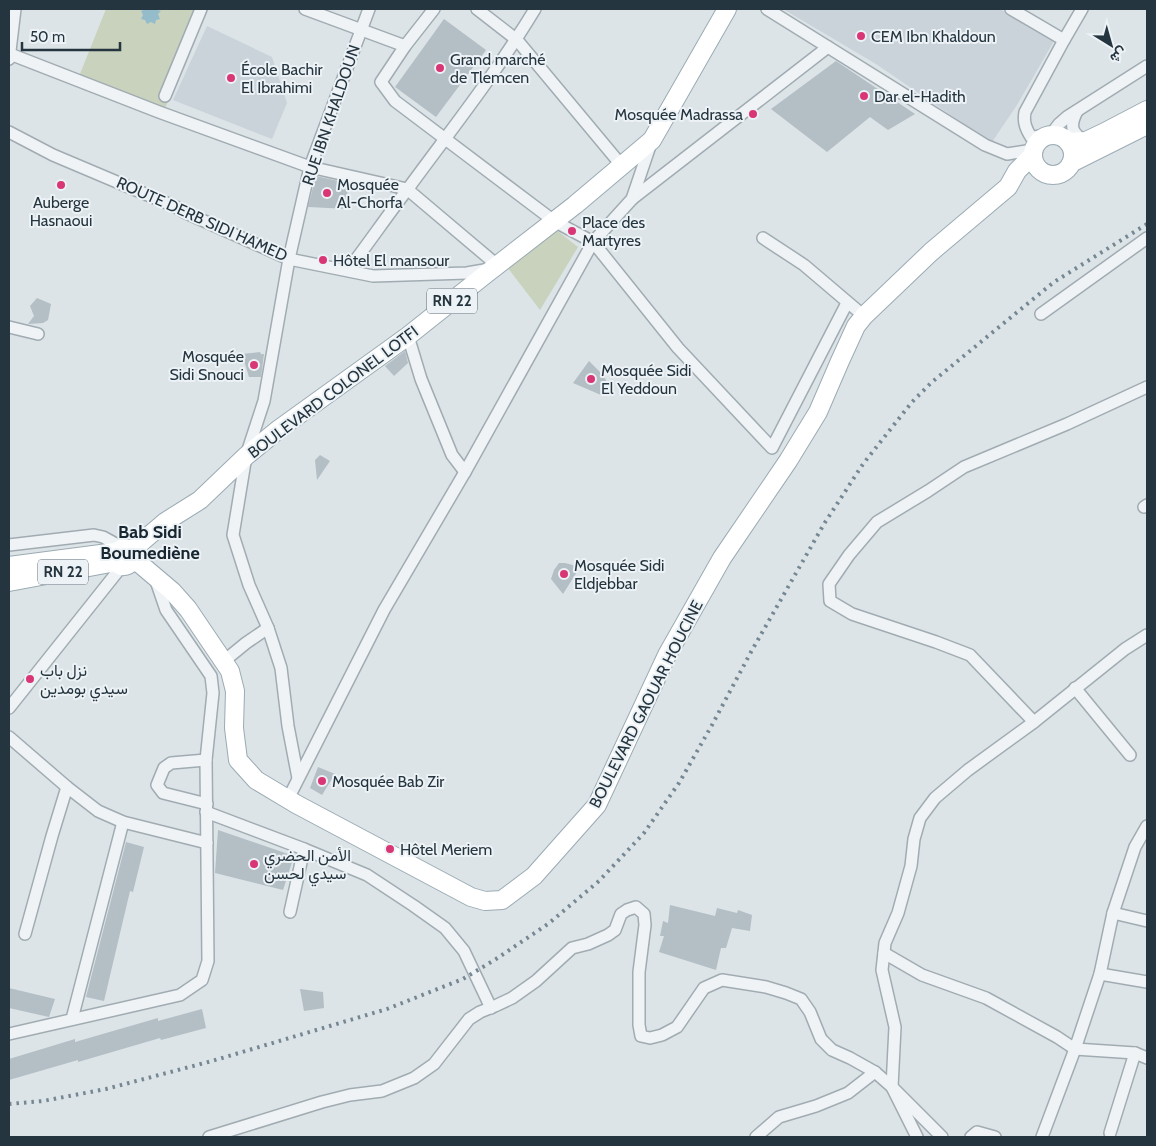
<svg xmlns="http://www.w3.org/2000/svg" width="1156" height="1146" font-family="Cabin,Vazirmatn,sans-serif">
<style>
.built{fill:#cad3da}
.green{fill:#c8d2bd}
.water{fill:#94bccb}
.building{fill:#b3bec5}
.lines{fill:none;stroke-linecap:round;stroke-linejoin:round}
.minor-casing{stroke:#a1acb2;stroke-width:14}
.primary-casing{stroke:#9babb4;stroke-width:20}
.minor{stroke:#eff3f6;stroke-width:11}
.primary{stroke:#fff;stroke-width:18}
.rail{stroke:#758793;stroke-width:4;stroke-dasharray:2.5 5;stroke-linecap:butt}
.poi-dot{fill:#d93676;stroke:#ecf2f5;stroke-width:2}
.labels{text-anchor:middle;dominant-baseline:central;stroke-width:4;stroke-linejoin:round;paint-order:stroke}
.shield{fill:#ecf2f5;stroke:#616e76;stroke-width:1}
.shield-label{font-size:15px;font-weight:bold;fill:#25353f}
.poi-label{font-size:16px;fill:#25353f;stroke:#ecf2f5;text-anchor:start}
.street-label{font-size:16px;fill:#25353f;stroke:#ecf2f5}
.neighbourhood-label{font-size:18px;font-weight:bold;fill:#172630;stroke:#ecf2f5}
</style>
<rect width="100%" height="100%" fill="#dce4e8"/>
<g class="built">
<polygon points="783,9 1000,9 1054,41 1017,105 992,142 980,135 876,64"/>
<polygon points="207,26 272,57 287,103 272,139 173,100"/>
</g>
<g class="green">
<polygon points="106,9 207,9 163,113 78,79"/>
<polygon points="555,229 578,247 540,310 507,267"/>
</g>
<polygon class="water" points="146,9 156,9 157,10 161,11 158,14 160,19 156,20 155,24 151,22 147,24 145,20 141,19 143,15 141,11"/>
<g class="building">
<polygon points="444,19 486,50 436,117 395,87"/>
<polygon points="836,61 915,114 888,130 870,117 827,152 771,109"/>
<polygon points="316,176 347,183 348,209 308,207"/>
<polygon points="37,298 51,304 48,320 43,323 28,324 34,316 30,306"/>
<polygon points="405,351 408,363 394,376 385,366"/>
<polygon points="260,352 261,354 264,354 261,377 249,377 242,354"/>
<polygon points="589,361 603,375 611,389 607,394 601,395 573,383"/>
<polygon points="320,455 330,461 317,480 315,460"/>
<polygon points="559,563 565,563 580,567 563,594 551,579 554,570"/>
<polygon points="318,767 335,774 322,795 310,788"/>
<polygon points="218,830 294,856 283,890 215,873"/>
<polygon points="126,842 144,847 133,892 130,891 104,1001 86,997"/>
<polygon points="670,905 715,916 717,908 737,913 738,910 752,915 750,931 732,928 726,948 721,948 716,970 659,952 664,936 660,936 663,921 668,923"/>
<polygon points="9,988 55,999 49,1017 9,1008"/>
<polygon points="300,989 323,992 324,1008 304,1011"/>
<polygon points="202,1009 206,1028 161,1040 160,1038 78,1062 78,1060 9,1080 9,1059 75,1039 75,1042 158,1018 158,1021"/>
</g>
<g class="lines">
<g class="minor-casing">
<g id="minor">
<polyline points="305,9 405,46"/>
<polyline points="434,9 405,46 381,82 395,101 554,221 593,242 678,348 772,448 847,303"/>
<polyline points="477,9 517,40 622,166"/>
<polyline points="767,9 985,145 1007,154 1033,150"/>
<polyline points="1011,9 1064,40"/>
<polyline points="10,54 159,112 310,167 407,189 497,265"/>
<polyline points="9,59 15,9"/>
<polyline points="165,96 201,9"/>
<path d="M1077,111C1070,125 1070,133 1086,141"/>
<polyline points="9,132 53,155 176,207 184,212 289,259 373,276 467,273 490,269"/>
<polyline points="1053,135 1052,133 1059,124 1067,117 1147,66"/>
<path d="M1045,136L1031,137C1026,129 1023,122 1025,112L1064,40L1082,9"/>
<polyline points="632,199 828,47"/>
<polyline points="763,238 804,265 864,316"/>
<path d="M348,270C368,244 387,216 407,190C451,130 497,72 535,9"/>
<polyline points="1041,314 1147,238"/>
<polyline points="9,327 38,334"/>
<polyline points="408,336 421,379 452,455 465,472"/>
<polyline points="1144,507 1147,505"/>
<polyline points="9,545 94,535 103,537 123,548"/>
<polyline points="224,661 246,643 268,628"/>
<polyline points="1075,688 1130,755"/>
<polyline points="9,708 122,566"/>
<polyline points="1034,722 970,655 936,642 852,614 830,601 829,584 849,555 877,522 928,491 964,467 1067,424 1147,387"/>
<polyline points="9,737 67,787 98,811 123,822 207,843"/>
<polyline points="206,760 171,763 164,768 157,785 163,793 207,804"/>
<polyline points="298,778 288,726 281,668 268,628 249,585 233,535 246,456 264,401 289,259 310,167 369,9"/>
<polyline points="288,799 384,610 465,472 593,242 632,199 651,143"/>
<polyline points="206,812 304,849 367,875 414,906 445,928 464,951 491,1008"/>
<polyline points="290,912 304,849"/>
<polyline points="1113,913 1147,921"/>
<polyline points="25,934 52,836 67,787"/>
<polyline points="884,953 922,975 986,998 1057,1037 1075,1049 1135,1053 1147,1058"/>
<polyline points="1100,974 1147,982"/>
<polyline points="72,1019 123,822"/>
<polyline points="9,1034 180,995 202,980 208,961 206,760 213,693 211,676 166,610 155,578"/>
<polyline points="1110,1133 1135,1053"/>
<polyline points="209,1137 322,1102 350,1095 382,1091 414,1078 434,1064 469,1019 480,1012 495,1006 512,998 536,981 572,948 588,944 608,935 615,930 621,914 627,910 636,907 644,914 645,925 639,972 639,1025 641,1036 650,1038 662,1035 677,1027 704,988 722,980 766,987 786,993 801,999 810,1012 821,1039 832,1050 850,1058 875,1072 892,1087 942,1137"/>
<polyline points="756,1137 779,1117 816,1106 848,1093 875,1072"/>
<polyline points="917,1137 892,1087 895,1027 882,970 885,943 898,913 911,866 914,839 920,818 935,798 968,770 1034,722 1125,649 1147,635"/>
<polyline points="971,1137 977,1132 995,1137"/>
<polyline points="1042,1137 1075,1049 1100,974 1113,913 1135,847 1147,826"/>
</g>
</g>
<g class="primary-casing">
<g id="primary">
<circle cx="1053" cy="155" r="20"/>
<polyline points="1068,142 1086,141 1103,133 1147,110"/>
<polyline points="1071,163 1147,125"/>
<polyline points="131,551 165,522 200,500 246,456 279,429 408,336 486,274 575,205 652,140 727,9"/>
<polyline points="133,558 172,591 188,609 230,671 235,691 234,728 238,760 256,780 296,804 471,897 485,901 502,900 534,876 597,805 667,655 722,558 788,461 818,412 840,361 856,326 864,316 931,252 1008,187 1017,171 1032,156"/>
<path d="M9,566L116,552L123,548L129,549L133,555L132,562C127,567 121,568 116,562L9,582"/>
</g>
</g>
<use href="#minor" class="minor"/>
<use href="#primary" class="primary"/>
<polyline class="rail" points="9,1104 43,1101 106,1089 212,1061 387,1009 463,979 496,959 548,924 599,881 644,833 679,783 712,725 751,652 824,524 863,464 912,402 932,382 1054,282 1147,224"/>
</g>
<g class="poi-dot">
<circle cx="861" cy="36" r="5"/>
<circle cx="440" cy="68" r="5"/>
<circle cx="231" cy="78" r="5"/>
<circle cx="864" cy="96" r="5"/>
<circle cx="753" cy="114" r="5"/>
<circle cx="61" cy="185" r="5"/>
<circle cx="327" cy="193" r="5"/>
<circle cx="572" cy="231" r="5"/>
<circle cx="323" cy="260" r="5"/>
<circle cx="254" cy="365" r="5"/>
<circle cx="591" cy="379" r="5"/>
<circle cx="564" cy="574" r="5"/>
<circle cx="30" cy="679" r="5"/>
<circle cx="322" cy="781" r="5"/>
<circle cx="390" cy="849" r="5"/>
<circle cx="254" cy="864" r="5"/>
</g>
<g class="labels">
<g class="shield">
<rect x="427" y="288.5" width="50" height="25" rx="4"/>
<rect x="38" y="559.5" width="50" height="25" rx="4"/>
</g>
<g class="shield-label">
<text x="452" y="301">RN 22</text>
<text x="63" y="572">RN 22</text>
</g>
<g class="poi-label">
<text x="871" y="36">CEM Ibn Khaldoun</text>
<text x="450" y="59">Grand marché<tspan x="450" dy="18">de Tlemcen</tspan></text>
<text x="241" y="69">École Bachir<tspan x="241" dy="18">El Ibrahimi</tspan></text>
<text x="874" y="96">Dar el-Hadith</text>
<text x="743" y="114" text-anchor="end">Mosquée Madrassa</text>
<text x="337" y="184">Mosquée<tspan x="337" dy="18">Al-Chorfa</tspan></text>
<text x="61" y="202" text-anchor="middle">Auberge<tspan x="61" dy="18">Hasnaoui</tspan></text>
<text x="582" y="222">Place des<tspan x="582" dy="18">Martyres</tspan></text>
<text x="333" y="260">Hôtel El mansour</text>
<text x="244" y="356" text-anchor="end">Mosquée<tspan x="244" dy="18">Sidi Snouci</tspan></text>
<text x="601" y="370">Mosquée Sidi<tspan x="601" dy="18">El Yeddoun</tspan></text>
<text x="574" y="565">Mosquée Sidi<tspan x="574" dy="18">Eldjebbar</tspan></text>
<text x="40" y="670">نزل باب<tspan x="40" dy="18">سيدي بومدين</tspan></text>
<text x="332" y="781">Mosquée Bab Zir</text>
<text x="400" y="849">Hôtel Meriem</text>
<text x="264" y="855">الأمن الحضري<tspan x="264" dy="18">سيدي لحسن</tspan></text>
</g>
<g class="street-label">
<text transform="translate(331 115) rotate(-71)">RUE IBN KHALDOUN</text>
<text transform="translate(202 219) rotate(24)">ROUTE DERB SIDI HAMED</text>
<text transform="translate(333 392) rotate(-37)">BOULEVARD COLONEL LOTFI</text>
<text transform="translate(646 704) rotate(-63)">BOULEVARD GAOUAR HOUCINE</text>
</g>
<g class="neighbourhood-label">
<text x="150" y="532">Bab Sidi<tspan x="150" dy="21">Boumediène</tspan></text>
</g>
</g>
<rect width="1156" height="1146" fill="none" stroke="#25353f" stroke-width="20"/>
<g transform="translate(1111 45) rotate(143)" stroke="#ecf2f5" stroke-width="4" paint-order="stroke">
<path d="M0-4L9 19L0 12L-9 19Z" fill="#25353f"/>
<text y="-8" font-size="14" font-weight="bold" text-anchor="middle" fill="#25353f">ش</text>
</g>
<path d="M22 42v8h98v-8" fill="none" stroke="#25353f" stroke-width="2.5"/>
<text x="30" y="42" font-size="15" fill="#25353f" stroke="#ecf2f5" stroke-width="4" paint-order="stroke">50 m</text>
</svg>
